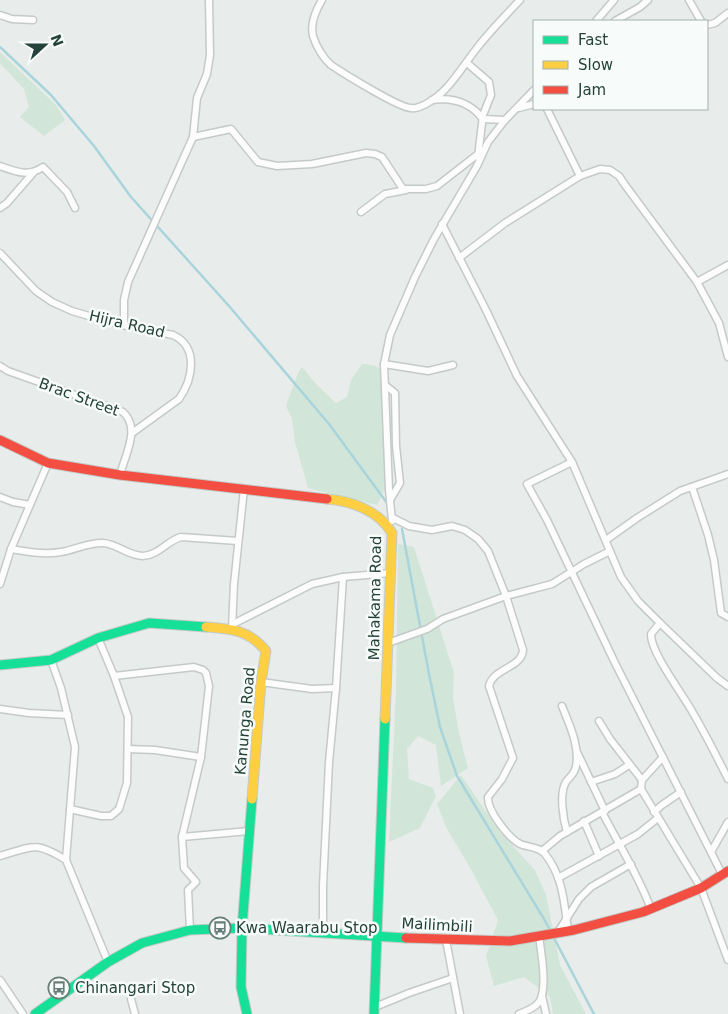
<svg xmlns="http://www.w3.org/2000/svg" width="728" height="1014" font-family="'DejaVu Sans',sans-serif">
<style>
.green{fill:#d1e6d8}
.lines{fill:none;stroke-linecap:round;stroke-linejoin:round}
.stream{stroke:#a9d4db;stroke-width:2.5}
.street-casing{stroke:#c5cac8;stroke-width:9}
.fast-casing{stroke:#c3cbc8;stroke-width:11}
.slow-casing{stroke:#c3cbc8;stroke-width:11}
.jam-casing{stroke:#c3cbc8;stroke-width:11}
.street{stroke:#fcfcfc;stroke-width:6}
.fast{stroke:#16e098;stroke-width:9}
.slow{stroke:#ffcf43;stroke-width:9}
.jam{stroke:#f24e42;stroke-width:9}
.labels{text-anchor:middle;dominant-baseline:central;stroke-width:5;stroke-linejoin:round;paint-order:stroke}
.street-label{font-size:15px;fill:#24423a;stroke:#f7fbf9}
.poi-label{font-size:15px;fill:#24423a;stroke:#f7fbf9;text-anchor:start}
</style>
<rect width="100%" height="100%" fill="#e8edeb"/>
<g class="green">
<polygon points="0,52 56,105 65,120 44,136 20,117 29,107 24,89 0,63"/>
<path d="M362,364C376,364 383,368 389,381L390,478L377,505L308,488L295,442L292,419L286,406L298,373L302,367L316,384L336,403L347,397L351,380Z"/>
<polygon points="398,544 414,547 454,673 453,698 459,733 468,768 441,786 436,745 418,736 407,749 409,779 433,788 436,796 420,828 389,842 396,690"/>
<polygon points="461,775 499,831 535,870 546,895 560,965 586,1014 553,1014 550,997 524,977 494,986 486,956 498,920 468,864 447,829 437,804"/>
</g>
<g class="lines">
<g class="stream">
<polyline points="0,47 51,95 94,146 131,197 229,306 329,424 387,503"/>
<polyline points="402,529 429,674 440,727 457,776 544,919 594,1014"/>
</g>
<g class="street-casing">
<g id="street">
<path d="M322,0C316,10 310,24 313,36C316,46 323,58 331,65C343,73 399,108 411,108C415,109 422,106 426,104C449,92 461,68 477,48C490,31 505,16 520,0"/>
<polyline points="689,0 701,21"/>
<polyline points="0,15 12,19 33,20"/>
<polyline points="596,21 614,0"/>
<polyline points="615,21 640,7 648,0"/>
<polyline points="707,25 715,23 728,13"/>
<polyline points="467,63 489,82 491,95 483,115 478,157"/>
<path d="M432,100C453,97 470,102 483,119L505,120"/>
<polyline points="519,108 534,104"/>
<polyline points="547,109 580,176"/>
<polyline points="193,137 231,129 258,162 277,166 312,164 366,153 375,154 382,157 403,189 426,189 437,186 478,154"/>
<path d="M0,166C17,172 28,177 43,167L67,192L75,208"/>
<polyline points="0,208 7,203 33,173"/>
<polyline points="361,212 385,194 406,190"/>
<polyline points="442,224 486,310 517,376 572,462 621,577 638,601 660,623 717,678 728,686"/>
<path d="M0,253L36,291L52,302L72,311L116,324L173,335C199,347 193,379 179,399L132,433"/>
<polyline points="459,258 505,223 580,176 600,169 610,170 619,176 625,185 697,282 719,323 728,357"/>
<polyline points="697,282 728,265"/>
<polyline points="124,324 124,300 128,282 193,137 197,98 207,74 210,55 209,0"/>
<polyline points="384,364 428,371 453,365"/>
<path d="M0,366L8,371L123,412C141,428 125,455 120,475"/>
<polyline points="385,385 395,393 396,446 400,483 390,500"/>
<polyline points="572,462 527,484 547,520 615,663 722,874"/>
<polyline points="692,487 708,535 714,560 721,613 728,617"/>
<polyline points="0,497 13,502 30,505"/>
<path d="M393,518L409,526L432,530L452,526L465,530L478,539L488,551L506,596L523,650C522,668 493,668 489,686L513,758L502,779L488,797C487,811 509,838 520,844C527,847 540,847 545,854C563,876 564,903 568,930"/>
<polyline points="392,521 389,490 384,364 390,335 415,277 434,239 477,166 488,142 505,120 534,90"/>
<polyline points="606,540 637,518 680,491 728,474"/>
<path d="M11,549C28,552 44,555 61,552C75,550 89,542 103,543C118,544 128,556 143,556C159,555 167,541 181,537L238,541"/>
<polyline points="0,584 11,549 48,463"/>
<path d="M660,623L651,634C650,652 684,696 693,713C706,735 717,757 728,779"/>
<polyline points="233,624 312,584 343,577 391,573"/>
<polyline points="232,628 234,584 244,489"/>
<polyline points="388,643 427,629 443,619 506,596 552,584 584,564 610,551"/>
<polyline points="51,660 61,688 75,747 66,860 108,962"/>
<polyline points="114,676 194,667 203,670 206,673 209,686 201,757 182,837 184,868 196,882 188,890 190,930"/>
<polyline points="261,682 312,689 336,688"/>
<path d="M562,706C569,724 580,746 576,766C575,774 570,776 566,782C559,793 563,819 567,832"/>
<polyline points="0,709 29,713 68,715"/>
<polyline points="599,721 610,739 642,780"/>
<polyline points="128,749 155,750 201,757"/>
<polyline points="577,752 605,811"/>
<polyline points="663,757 642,780 641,789 701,888 728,960"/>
<polyline points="591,782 615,774 629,765"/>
<polyline points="70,809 101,816 111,816 119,809 127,783 128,717 114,676 98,638"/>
<path d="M602,812C619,845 638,874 651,909"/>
<polyline points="654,812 662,805 681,792"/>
<polyline points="584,821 599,856"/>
<polyline points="182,837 249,831"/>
<polyline points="542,851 560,836 641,789"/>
<polyline points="711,852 728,822"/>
<path d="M0,856C34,846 35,841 66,860"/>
<polyline points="558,878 638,834 658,818"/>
<polyline points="323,932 323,886 329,762 336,688 343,577"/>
<polyline points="558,932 579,899 591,887 631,864"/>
<polyline points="446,940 460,1014"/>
<polyline points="0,980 23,1014"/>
<polyline points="542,996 546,1014"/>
<polyline points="131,999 135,1014"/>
<polyline points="375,1007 409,993 453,978"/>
<path d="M519,1014C526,1011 534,1009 539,1002C548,989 541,952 539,936"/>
</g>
</g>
<g class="fast-casing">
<g id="fast">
<polyline points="0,665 51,660 98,638 149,623 206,627"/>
<polyline points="35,1014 108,962 142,943 190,930 242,928 406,938"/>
<polyline points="247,1014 241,987 242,928 252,799"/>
<polyline points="374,1014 385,719"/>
</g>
</g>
<g class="slow-casing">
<g id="slow">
<path d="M327,499C352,501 379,511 392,533L385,719"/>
<path d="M206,627C232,629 249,630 266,651L261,682L252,799"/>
</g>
</g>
<g class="jam-casing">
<g id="jam">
<polyline points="0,440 48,463 120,475 327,499"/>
<polyline points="406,938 510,941 574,930 643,912 701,888 728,871"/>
</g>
</g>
<use href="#street" class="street"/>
<use href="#fast" class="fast"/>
<use href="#slow" class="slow"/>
<use href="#jam" class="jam"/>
</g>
<defs>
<g id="bus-ring" transform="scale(1.125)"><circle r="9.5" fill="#f7fbf9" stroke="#697e78" stroke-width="1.5"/><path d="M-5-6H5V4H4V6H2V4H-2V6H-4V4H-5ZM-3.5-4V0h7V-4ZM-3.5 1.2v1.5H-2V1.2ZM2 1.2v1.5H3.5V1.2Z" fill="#697e78"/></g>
</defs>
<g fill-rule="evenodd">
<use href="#bus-ring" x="220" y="928"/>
<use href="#bus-ring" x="59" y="988"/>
</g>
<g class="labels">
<g class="street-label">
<text transform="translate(127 324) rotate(13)">Hijra Road</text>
<text transform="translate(79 397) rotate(20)">Brac Street</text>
<text transform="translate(375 598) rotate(-89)">Mahakama Road</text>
<text transform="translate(245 721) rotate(-85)">Kanunga Road</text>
<text transform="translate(437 925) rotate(3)">Mailimbili</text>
</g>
<g class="poi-label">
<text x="236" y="928">Kwa Waarabu Stop</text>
<text x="75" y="988">Chinangari Stop</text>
</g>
</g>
<rect x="533" y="20" width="175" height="90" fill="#f7fbf9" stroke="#a3b1ad"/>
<rect x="543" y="36" width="25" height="8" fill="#16e098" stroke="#a3b1ad"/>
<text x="578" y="45" font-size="15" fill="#24423a">Fast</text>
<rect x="543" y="61" width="25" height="8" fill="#ffcf43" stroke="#a3b1ad"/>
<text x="578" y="70" font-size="15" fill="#24423a">Slow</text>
<rect x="543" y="86" width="25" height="8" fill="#f24e42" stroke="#a3b1ad"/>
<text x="578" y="95" font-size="15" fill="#24423a">Jam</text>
<g transform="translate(45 45) rotate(69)" stroke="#f7fbf9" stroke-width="4" paint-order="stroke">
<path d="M0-4L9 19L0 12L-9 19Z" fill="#24423a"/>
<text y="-8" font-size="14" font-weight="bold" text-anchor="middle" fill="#24423a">N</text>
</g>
</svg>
